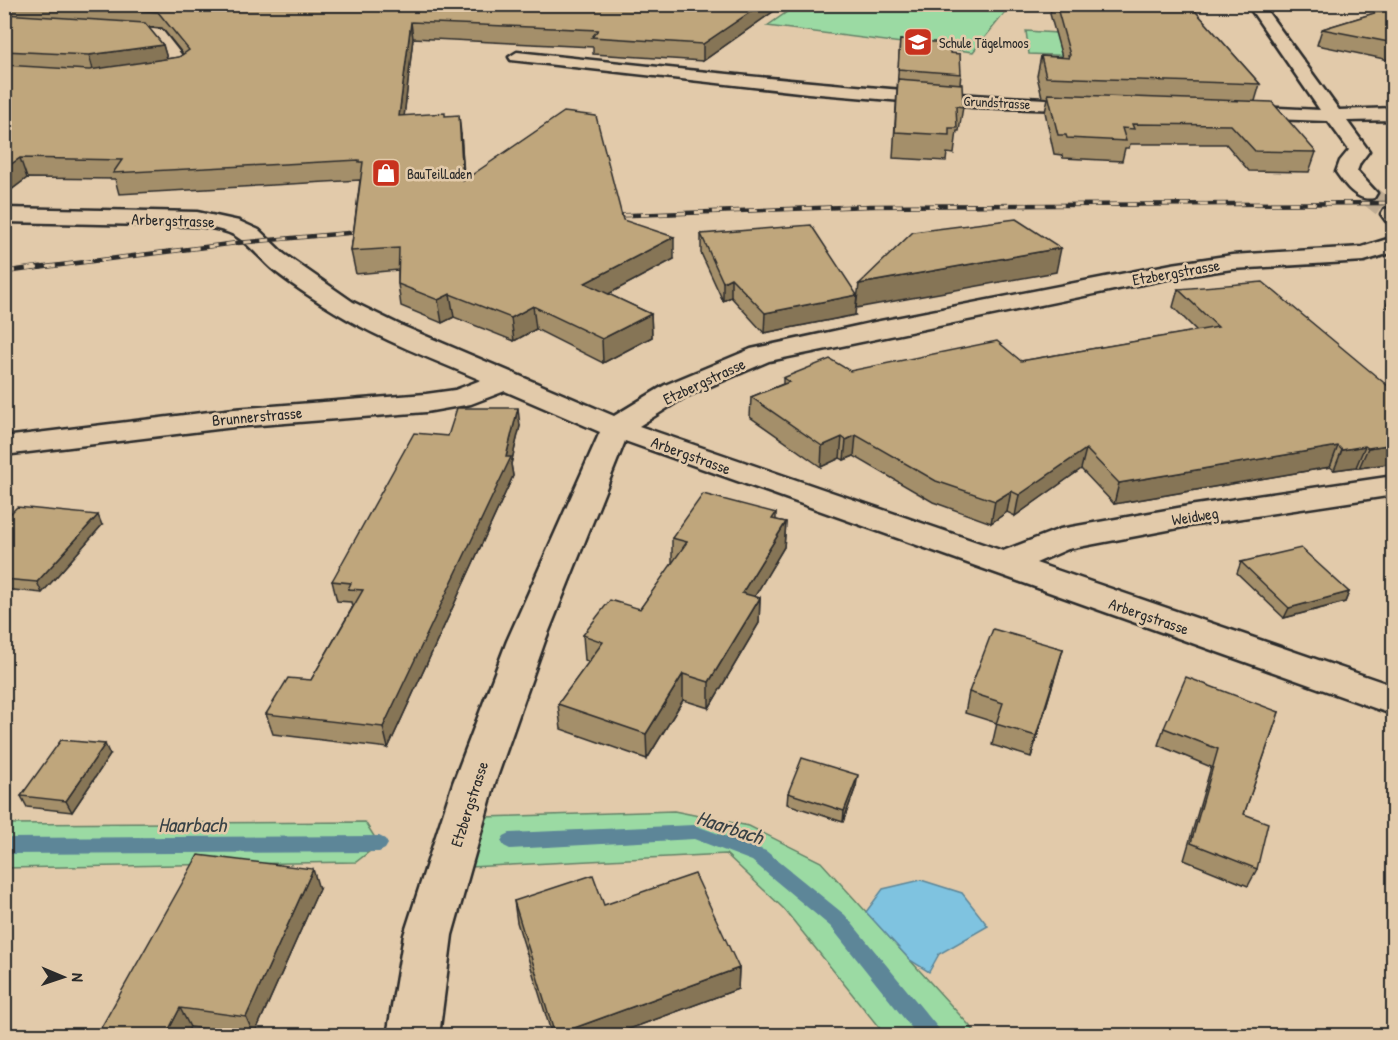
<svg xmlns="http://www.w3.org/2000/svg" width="1398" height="1040" font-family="'Patrick Hand',sans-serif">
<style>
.green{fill:#9bdaa3;stroke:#638267;stroke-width:1.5}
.water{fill:#7fc3e0;stroke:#5d8698;stroke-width:1.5}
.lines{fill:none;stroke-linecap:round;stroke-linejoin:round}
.stream{fill:#5d8698;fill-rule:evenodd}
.minor-tunnel{stroke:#bdaa91;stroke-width:21;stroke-dasharray:21 10;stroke-linecap:butt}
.minor-casing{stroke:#2b2b2b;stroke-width:5}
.minor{fill:#e2caaa;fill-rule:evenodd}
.rail-far1-casing{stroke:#2b2b2b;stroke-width:4.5}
.rail-casing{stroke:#2b2b2b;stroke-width:5}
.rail-far1{stroke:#e2caaa;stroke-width:3;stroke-dasharray:9;stroke-linecap:butt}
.rail{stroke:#e2caaa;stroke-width:4;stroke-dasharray:11;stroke-linecap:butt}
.wall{fill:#a48f6b;stroke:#2b2b2b;stroke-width:1.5;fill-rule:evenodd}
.shaded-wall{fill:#867457;stroke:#2b2b2b;stroke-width:1.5}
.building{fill:#bfa67c;stroke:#2b2b2b;stroke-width:1.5}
.labels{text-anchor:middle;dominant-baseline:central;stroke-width:5;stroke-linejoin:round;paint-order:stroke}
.far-poi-label{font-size:14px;fill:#2b2b2b;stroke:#e2caaa;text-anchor:start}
.far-street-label{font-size:14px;fill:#2b2b2b;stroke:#e2caaa}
.street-label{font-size:16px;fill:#2b2b2b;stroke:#e2caaa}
.near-water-label{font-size:21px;font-style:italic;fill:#384246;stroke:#e2caaa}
</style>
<rect width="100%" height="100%" fill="#e2caaa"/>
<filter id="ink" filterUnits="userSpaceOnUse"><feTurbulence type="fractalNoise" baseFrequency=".0167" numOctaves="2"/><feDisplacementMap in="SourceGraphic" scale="12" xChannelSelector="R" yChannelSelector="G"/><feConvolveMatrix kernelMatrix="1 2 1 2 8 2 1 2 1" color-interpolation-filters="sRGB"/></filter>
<g filter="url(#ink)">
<g class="green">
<polygon points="953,4 1007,10 973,52 767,26 797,5"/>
<polygon points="1026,31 1073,34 1078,56 1029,54"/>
<polygon points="674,811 749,826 821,862 978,1035 885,1035 784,909 726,854 470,867 484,817"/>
<polygon points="365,822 379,844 356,862 5,868 4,824"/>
</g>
<polygon class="water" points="921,880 962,893 988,926 939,954 929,972 910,960 866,912 883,889"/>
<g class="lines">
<g class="stream">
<polygon points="694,825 766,851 845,915 939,1029 942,1036 918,1036 831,927 752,861 694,839 510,849 504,846 501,841 504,836 510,833"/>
<polygon points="379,836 385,839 388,844 385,849 379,852 4,854 4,838"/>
</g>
<polyline class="minor-tunnel" points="1366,193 1392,214"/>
<g class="minor-casing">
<g id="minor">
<path d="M1247,4H1262L1339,110L1394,108V120L1347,121L1369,151L1360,163L1357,171L1377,193L1374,198C1357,202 1345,185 1336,172L1340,161L1349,150L1328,121L1239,118L1232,116L1230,112L1232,108L1239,106L1320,110Z"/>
<path d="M108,24L162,30L191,67C184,76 154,78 143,76L141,72L143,68L172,64L151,37L103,32L100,29Z"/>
<path d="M517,52C709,72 899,94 1092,101L1098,102L1101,106L1098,110L1092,111L973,107L808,93L511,60L509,57Z"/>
<path d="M4,208L197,212L239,221L259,230L284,254L353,302L400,325L614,416L665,385L751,349L875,322L1172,264L1232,255L1362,247L1394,237V252L1364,261L1232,269L1172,278L769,361L685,397L639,426L1003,551L1060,529L1189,506L1394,476V495L1189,526L1068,549L1036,563L1394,686V715L625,441L545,641L495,783L452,935L439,1036H387L404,935L453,783L507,641L600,432L505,391L471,404L426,412L234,427L4,455V437L234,409L426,394L455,390L481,380C433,359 380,340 335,312C317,301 281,278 267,264C241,238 236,230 197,226L4,222Z"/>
<polygon points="1394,208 1394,223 1386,221 1381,214 1384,209"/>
</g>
</g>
<use href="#minor" class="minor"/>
<g class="rail-far1-casing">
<g id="rail-far1">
<polyline points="605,216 871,206 1394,203"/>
<polyline points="29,269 237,243 371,231"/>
</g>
</g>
<g class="rail-casing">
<polyline id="rail" points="4,272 41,267"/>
</g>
<use href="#rail-far1" class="rail-far1"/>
<use href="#rail" class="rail"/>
</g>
<g class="wall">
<path d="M4,4H784L703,61L593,54V47L413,38L404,116H445L461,134L464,181L623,220L674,259L608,294L651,314L652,337L603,363L536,329L514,341L454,317L442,323L401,306L398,284V270L356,274L351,251L360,180L119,194L115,179L27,178L11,190H4ZM148,27L162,28L183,54L179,57L167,59L163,45Z"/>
<polygon points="1052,4 1189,4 1260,84 1255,101 1316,152 1309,172 1249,171 1226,144 1130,144 1129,148 1125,148 1122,161 1063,158 1062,155 1054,154 1045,112 1048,98 1042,97 1037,76 1041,56 1062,57 1050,14"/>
<polygon points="1394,7 1394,61 1317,45 1322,29"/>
<polygon points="900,40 950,53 961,74 960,84 963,107 959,131 957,131 954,154 947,153 946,161 893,158"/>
<polygon points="701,234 855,315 764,333 731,297 723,301 701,253"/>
<polygon points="1178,289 1394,391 1394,463 1359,468 1356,467 1334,470 1330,467 1114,504 1081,469 1015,516 1007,512 991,523 933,502 854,456 844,460 840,458 821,467 750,417 751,397 783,384 783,378 850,371 1021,361 1197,331 1173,307"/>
<polygon points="1393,289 1394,289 1394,312 1386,306"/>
<polygon points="520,426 511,464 513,476 388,748 273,734 266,714 311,680 352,608 351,602 337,601 332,581 448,436"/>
<polygon points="776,513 776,520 786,522 784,547 754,597 760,598 759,623 709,708 683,700 647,759 561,729 558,704 589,662 585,660 583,635 640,609 673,563 672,563 672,538"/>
<polygon points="4,520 102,525 42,593 4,589"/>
<polygon points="1241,562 1349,592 1345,602 1284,618 1237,573"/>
<polygon points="1063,649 1031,757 992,745 997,723 965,713 969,692"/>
<polygon points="1279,712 1244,814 1257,869 1248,886 1184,860 1211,767 1158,745 1164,728"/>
<polygon points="110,755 72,812 27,807 21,796"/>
<polygon points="856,786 843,822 787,804 788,793"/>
<polygon points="319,889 254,1035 190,1027 97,1035"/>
<polygon points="514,901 604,905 739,968 738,989 613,1035 552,1035 517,922"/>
</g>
<g class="shaded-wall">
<polygon points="762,4 784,4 703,61 703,44"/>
<polygon points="411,22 413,38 402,135 399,116"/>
<polygon points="163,45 168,62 94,73 89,55"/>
<polygon points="459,115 461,134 466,202 463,181"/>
<polygon points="20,158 27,178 11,190 4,174 4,169"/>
<polygon points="674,237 674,259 586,306 585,283"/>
<polygon points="1061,248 1056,272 856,308 859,284"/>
<polygon points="731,278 731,297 723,301 723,282"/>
<polygon points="450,294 454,317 442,323 438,300"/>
<polygon points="857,295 855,315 764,333 765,313"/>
<polygon points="533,306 536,329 514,341 511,318"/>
<polygon points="651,314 652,337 603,363 602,339"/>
<polygon points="518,408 520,426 511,464 513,476 388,748 383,727 506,457"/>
<polygon points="856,435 854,456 844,460 846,440"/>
<polygon points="842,437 840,458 821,467 822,446"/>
<polygon points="1394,444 1394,463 1359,468 1368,448"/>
<polygon points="1338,446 1330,467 1114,504 1119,483"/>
<polygon points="1365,446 1356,467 1334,470 1342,450"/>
<polygon points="1086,449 1081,469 1015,516 1019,495"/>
<polygon points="1011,491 1007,512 991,523 995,501"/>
<polygon points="98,515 102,525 42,593 37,582"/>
<polygon points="786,522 784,547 742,618 742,593"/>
<polygon points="1349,592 1345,602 1284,618 1289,608"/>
<polygon points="760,598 759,623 709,708 709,682"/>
<polygon points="1063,649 1057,670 1031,757 1036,736"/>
<polygon points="683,674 683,700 647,759 646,734"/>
<polygon points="105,744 110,755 72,812 66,801"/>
<polygon points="858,775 856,786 843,822 844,811"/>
<polygon points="313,869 319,889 254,1035 246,1017"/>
<polygon points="739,968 738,989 613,1035 555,1035"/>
<polygon points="180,1008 190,1027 186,1035 166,1035"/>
</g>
<g class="building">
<polygon points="67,4 762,4 703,44 592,37 598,30 411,22 399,116 445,113 445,116 459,115 463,181 564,112 596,116 623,220 674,237 585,283 651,314 602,339 533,306 511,318 450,294 438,300 398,284 399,248 351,251 363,162 359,162 359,160 113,173 122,160 20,158 4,169 4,65 89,70 179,57 189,50 158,12"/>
<polygon points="1056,4 1189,4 1260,84 1046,77 1041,56 1069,58 1068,55 1070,55"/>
<polygon points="1394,7 1394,43 1322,29"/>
<polygon points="4,14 145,23 163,45 89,55 4,51"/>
<polygon points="900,40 950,43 950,53 960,54 961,74 898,69"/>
<polygon points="898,79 962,84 963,107 956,106 957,128 949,128 949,135 895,132"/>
<polygon points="1048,94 1272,102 1316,152 1255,151 1231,125 1132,124 1134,129 1122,128 1126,141 1067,138 1066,135 1058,135"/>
<polygon points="1016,219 1061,248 859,284 913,232"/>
<polygon points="811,225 857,295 765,313 731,278 723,282 701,234"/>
<polygon points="1263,282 1394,391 1394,444 1368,448 1365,446 1342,450 1338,446 1119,483 1086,449 1019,495 1011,491 995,501 936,481 856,435 846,440 842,437 822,446 751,397 789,382 783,378 830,359 850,371 997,341 1021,361 1218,327 1178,289"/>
<polygon points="457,408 518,408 506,457 511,457 383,727 266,714 288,678 311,680 363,590 348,589 351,583 332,581 414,433 448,436"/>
<polygon points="703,494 776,513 772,519 786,522 742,593 760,598 709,682 683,674 646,734 558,704 603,642 583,635 610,600 640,609 687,542 672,538"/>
<polygon points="17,507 98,515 37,582 4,579 4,520"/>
<polygon points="1301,548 1349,592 1289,608 1241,562"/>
<polygon points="993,629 1063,649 1036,736 996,724 1003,703 969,692"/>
<polygon points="1186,677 1279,712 1244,814 1268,823 1257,869 1191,843 1218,749 1164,728"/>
<polygon points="61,740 105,744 66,801 21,796"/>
<polygon points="802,758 858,775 844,811 788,793"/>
<polygon points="198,855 313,869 246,1017 180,1008 166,1035 97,1035"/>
<polygon points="695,874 739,968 555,1035 514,901 593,875 604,905"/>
</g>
</g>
<defs>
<g id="school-square" transform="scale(1.5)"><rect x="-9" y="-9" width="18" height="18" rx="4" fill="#c8321e" stroke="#e2caaa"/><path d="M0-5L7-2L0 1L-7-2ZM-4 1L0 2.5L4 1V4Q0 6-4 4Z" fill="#fff"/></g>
<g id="shop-square" transform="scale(1.5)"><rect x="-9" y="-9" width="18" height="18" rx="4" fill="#c8321e" stroke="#e2caaa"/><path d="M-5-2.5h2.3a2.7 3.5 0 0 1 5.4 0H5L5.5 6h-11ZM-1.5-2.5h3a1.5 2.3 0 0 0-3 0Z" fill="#fff"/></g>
</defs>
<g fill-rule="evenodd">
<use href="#school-square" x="918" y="42"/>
<use href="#shop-square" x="386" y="173"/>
</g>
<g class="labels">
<g class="far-poi-label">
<text x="939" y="42">Schule Tägelmoos</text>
<text x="407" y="173">BauTeilLaden</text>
</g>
<g class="far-street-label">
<text transform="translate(997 102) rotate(3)">Grundstrasse</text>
</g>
<g class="street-label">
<text transform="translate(173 220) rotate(2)">Arbergstrasse</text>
<text transform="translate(1176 272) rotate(-10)">Etzbergstrasse</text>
<text transform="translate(704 381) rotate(-25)">Etzbergstrasse</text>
<text transform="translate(257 416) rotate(-5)">Brunnerstrasse</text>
<text transform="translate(691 455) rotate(20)">Arbergstrasse</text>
<text transform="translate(1195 516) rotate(-9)">Weidweg</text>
<text transform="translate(1149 616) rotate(19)">Arbergstrasse</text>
<text transform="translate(469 804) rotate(-72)">Etzbergstrasse</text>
</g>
<g class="near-water-label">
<text x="192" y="824">Haarbach</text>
<text transform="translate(730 827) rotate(18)">Haarbach</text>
</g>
</g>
<rect width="1398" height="1040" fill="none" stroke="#e2caaa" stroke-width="24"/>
<rect x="12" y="12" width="1374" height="1016" fill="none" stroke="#2b2b2b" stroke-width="2" filter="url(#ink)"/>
<g transform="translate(63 977) rotate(92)" stroke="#e2caaa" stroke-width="4.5" paint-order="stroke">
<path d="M0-4.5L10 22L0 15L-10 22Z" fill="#2b2b2b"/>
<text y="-9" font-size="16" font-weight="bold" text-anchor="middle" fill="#2b2b2b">N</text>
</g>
</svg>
